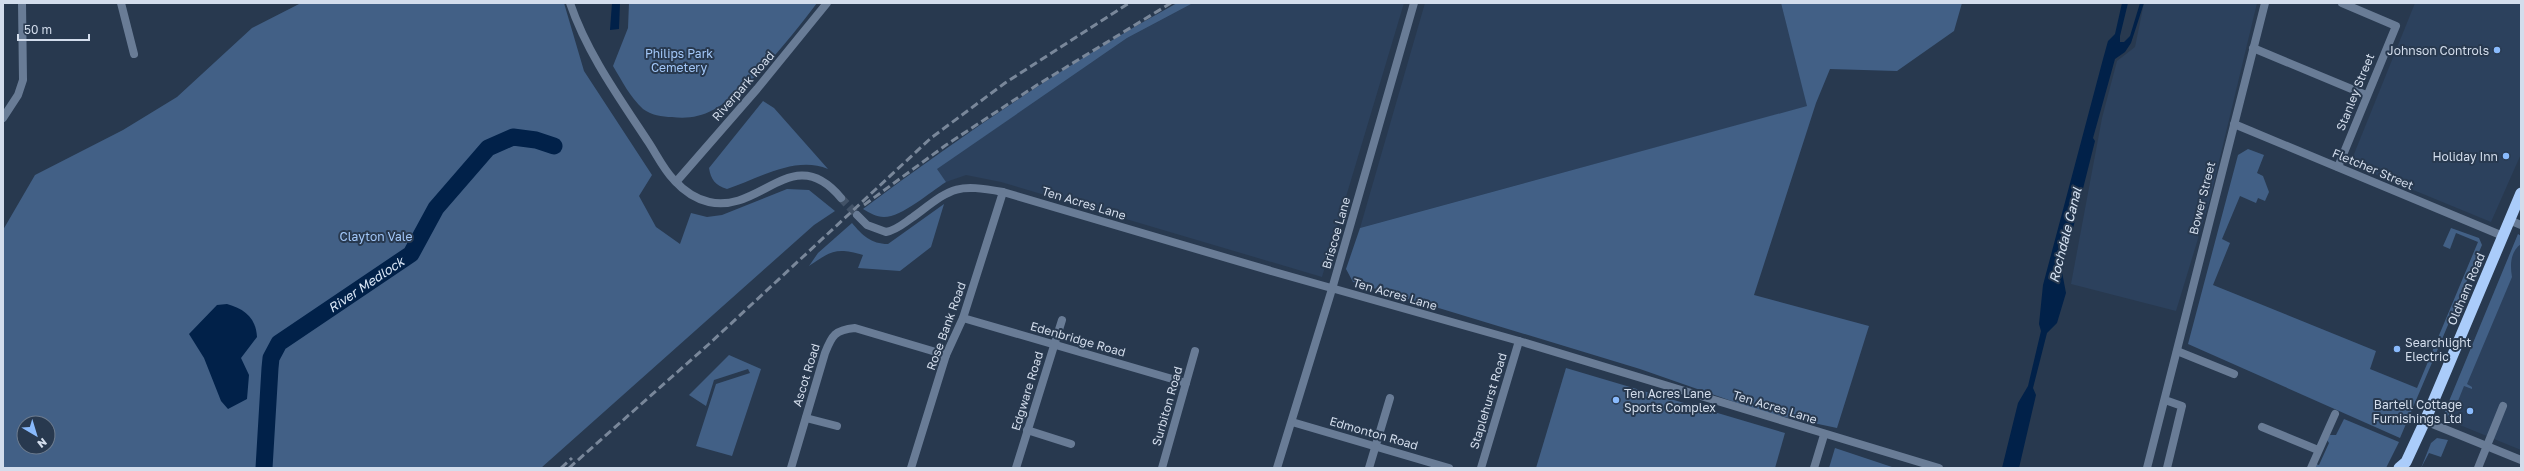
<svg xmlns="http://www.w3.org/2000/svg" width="2524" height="471" font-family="'Golos Text',sans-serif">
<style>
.built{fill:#2c415d}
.green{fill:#426086;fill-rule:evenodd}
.water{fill:#012149}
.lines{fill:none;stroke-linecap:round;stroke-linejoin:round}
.river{stroke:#012149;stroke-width:17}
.tertiary-tunnel{stroke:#425267;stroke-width:8;stroke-dasharray:8 4;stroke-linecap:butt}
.minor{stroke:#697c96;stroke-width:8}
.tertiary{stroke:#697c96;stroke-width:8}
.trunk{stroke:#aaccfa;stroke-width:11}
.rail{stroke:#79879a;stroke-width:3;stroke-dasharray:8 4;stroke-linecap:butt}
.poi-dot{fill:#89bafc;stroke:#28394f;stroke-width:1.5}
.labels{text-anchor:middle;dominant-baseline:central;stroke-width:4;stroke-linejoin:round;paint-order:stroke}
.poi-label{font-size:12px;fill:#d3ddec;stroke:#28394f;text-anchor:end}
.park-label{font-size:12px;fill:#a3c8f9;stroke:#28394f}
.street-label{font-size:12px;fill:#d3ddec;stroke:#28394f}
.water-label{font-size:13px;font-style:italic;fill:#d9e6f6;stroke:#28394f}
</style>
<rect width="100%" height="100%" fill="#28394f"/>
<g class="built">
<polygon points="1193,3 1404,3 1322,277 1001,182 966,175 946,182 936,169 1127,38"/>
<polygon points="1425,3 1781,3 1808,106 1360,228"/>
<polygon points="2144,3 2257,3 2210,199 2176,311 2071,284 2102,118 2117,61 2135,47"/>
<polygon points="2415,3 2521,3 2521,154 2491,222 2350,164"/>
<polygon points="2518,234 2521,236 2521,450 2450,421 2445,411"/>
</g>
<g class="green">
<path d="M301,3H564L584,71L652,175L639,196L656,227L680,244L691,213L707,217L722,215L787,189L809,190L835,211L814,225L541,468H3V230L35,175L123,130L177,97L252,28ZM24,423H48V447H24Z"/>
<path d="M629,3H817C791,37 750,90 713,110C700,117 686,119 672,117C662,117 651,115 643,109C630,97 622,81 613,66L628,28Z"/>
<path d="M1177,3H1193L1127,38L937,169L946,182C930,192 902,217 884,217C876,217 870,213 863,209C963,134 1068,63 1177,3Z"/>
<polygon points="1781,3 1962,3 1954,31 1897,71 1830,69 1816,103 1754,295 1869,326 1837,428 1766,413 1640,369 1353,282 1346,269 1360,228 1807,106"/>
<path d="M763,101L774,108L828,169C795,155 758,179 727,189C715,185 711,180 709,168Z"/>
<polygon points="2248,149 2264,155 2257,173 2263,176 2269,192 2265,201 2258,198 2256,203 2240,196 2222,239 2230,243 2213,285 2376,351 2370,369 2417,388 2478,242 2456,233 2450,249 2443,246 2451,228 2479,238 2482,245 2400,438 2188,344 2238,155"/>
<path d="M944,204L931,247L900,271L858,268L863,255C836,247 831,251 809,266L818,253L852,223C862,235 871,244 888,244Z"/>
<path d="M2518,234L2521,236V244C2510,252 2510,265 2512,277L2467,384L2472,387V389L2464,386L2450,421L2445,411Z"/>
<polygon points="729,355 761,369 732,456 696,446 716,384 750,373 748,369 714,380 706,406 689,395"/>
<polygon points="1566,368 1785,433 1775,468 1536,468"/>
<polygon points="2344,419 2399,442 2386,468 2315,468 2316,464 2319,465 2329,443 2327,440 2330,435 2336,435"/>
<polygon points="2437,438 2448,440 2441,457 2429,453 2421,468 2431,443"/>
<polygon points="1835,448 1895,468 1829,468"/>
</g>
<g class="water">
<polygon points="612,3 620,3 619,29 610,30"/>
<polygon points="2122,3 2128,3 2120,36 2120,42 2124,42 2130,36 2140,3 2144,3 2131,43 2125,52 2115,59 2093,138 2095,141 2062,272 2066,293 2057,323 2047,333 2033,388 2036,395 2019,468 2002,468 2018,403 2028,386 2041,331 2039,324 2043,285 2103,59 2108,41 2115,34"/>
<path d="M227,304C244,309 256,317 257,337L241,358L249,375L247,399L228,409L221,401L204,358L189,334L217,305Z"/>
</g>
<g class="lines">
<path class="river" id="s1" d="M264,468L270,368L271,358L279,343L411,254L436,208L488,148L513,137L536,140L554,146"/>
<polyline class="tertiary-tunnel" points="841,198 857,215"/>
<g class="minor">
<polyline points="121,3 134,54"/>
<polyline points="2253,48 2366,95"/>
<polyline points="3,118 18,95 23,80 22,3"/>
<polyline points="2234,124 2503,236"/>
<polyline points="2338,167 2396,26 2342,3"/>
<polyline points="2509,220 2521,225"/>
<polyline points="963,318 1186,383"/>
<polyline points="2177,351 2234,374"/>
<polyline points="2165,400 2182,406 2167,468"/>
<polyline points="806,418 837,426"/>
<polyline points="2425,421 2521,460"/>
<polyline points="1292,422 1449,468"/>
<polyline points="2262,427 2318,450"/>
<polyline points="1027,430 1071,444"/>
<path d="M791,468L825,353C832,335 835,330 855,328L946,355"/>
<polyline points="911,468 946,355 963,318 1003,192"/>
<polyline points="1016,468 1062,320"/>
<polyline points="1162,468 1195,351"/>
<polyline points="1369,468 1390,398"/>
<polyline points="1481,468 1519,341"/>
<polyline points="1814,468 1824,435"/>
<polyline points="2147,468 2265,3"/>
<polyline points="2311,468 2335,414"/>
<polyline points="2478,468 2503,406"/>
</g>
<g class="tertiary">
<path d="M570,3C587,53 618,96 647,140C656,153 663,169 674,180C683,190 696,199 709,202C761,214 793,140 841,198"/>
<polyline points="676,182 757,89 827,3"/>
<path d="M857,215L867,225L886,232C897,230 904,223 913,217C952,188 954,183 1003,192L1271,271L1519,341L1939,468"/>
<polyline points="1277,468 1332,289 1414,3"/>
</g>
<polyline class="trunk" points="2399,468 2406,462 2425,421 2521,193"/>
<g class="rail">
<polyline points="864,205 946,145 1037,85 1171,3"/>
<polyline points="561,468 572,458"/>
<polyline points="569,468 709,344 931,138 1005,83 1129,3"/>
</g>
</g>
<g class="poi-dot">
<circle cx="2497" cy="50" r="4"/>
<circle cx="2506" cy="156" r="4"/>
<circle cx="2397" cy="349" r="4"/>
<circle cx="1616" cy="400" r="4"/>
<circle cx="2470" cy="411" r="4"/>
</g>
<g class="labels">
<g class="poi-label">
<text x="2489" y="50">Johnson Controls</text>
<text x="2498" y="156">Holiday Inn</text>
<text x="2405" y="342" text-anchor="start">Searchlight<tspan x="2405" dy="14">Electric</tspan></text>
<text x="1624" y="393" text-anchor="start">Ten Acres Lane<tspan x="1624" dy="14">Sports Complex</tspan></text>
<text x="2462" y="404">Bartell Cottage<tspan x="2462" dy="14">Furnishings Ltd</tspan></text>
</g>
<g class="park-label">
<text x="679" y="53">Philips Park<tspan x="679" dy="14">Cemetery</tspan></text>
<text x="376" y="236">Clayton Vale</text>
</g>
<g class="street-label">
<text transform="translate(743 86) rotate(-49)">Riverpark Road</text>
<text transform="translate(2355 92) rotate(-68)">Stanley Street</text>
<text transform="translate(2373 169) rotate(23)">Fletcher Street</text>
<text transform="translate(2202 198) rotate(-76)">Bower Street</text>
<text transform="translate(1084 203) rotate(17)">Ten Acres Lane</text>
<text transform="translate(1336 233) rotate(-74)">Briscoe Lane</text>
<text transform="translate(2466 289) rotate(-67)">Oldham Road</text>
<text transform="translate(1395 294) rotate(16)">Ten Acres Lane</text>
<text transform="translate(946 326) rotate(-70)">Rose Bank Road</text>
<text transform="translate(1078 339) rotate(16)">Edenbridge Road</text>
<text transform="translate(806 375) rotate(-73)">Ascot Road</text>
<text transform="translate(1027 391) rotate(-73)">Edgware Road</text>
<text transform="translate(1488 401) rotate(-73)">Staplehurst Road</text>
<text transform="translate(1167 406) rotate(-74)">Surbiton Road</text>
<text transform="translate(1775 407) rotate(17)">Ten Acres Lane</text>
<text transform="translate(1374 433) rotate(16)">Edmonton Road</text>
</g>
<g class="water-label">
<text transform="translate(2065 235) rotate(-76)">Rochdale Canal</text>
<text stroke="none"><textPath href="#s1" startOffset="232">River Medlock</textPath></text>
</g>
</g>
<rect width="2524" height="471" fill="none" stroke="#d3ddec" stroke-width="8"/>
<g transform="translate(36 435) rotate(142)"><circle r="19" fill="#28394f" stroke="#6c7b8e"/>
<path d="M0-3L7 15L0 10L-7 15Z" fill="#89bafc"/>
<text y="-6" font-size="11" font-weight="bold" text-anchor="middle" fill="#d3ddec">N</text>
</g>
<path d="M18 34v6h71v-6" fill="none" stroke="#d3ddec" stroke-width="2"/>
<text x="24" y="34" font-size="12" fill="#d3ddec" stroke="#28394f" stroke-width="3" paint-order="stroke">50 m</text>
</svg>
